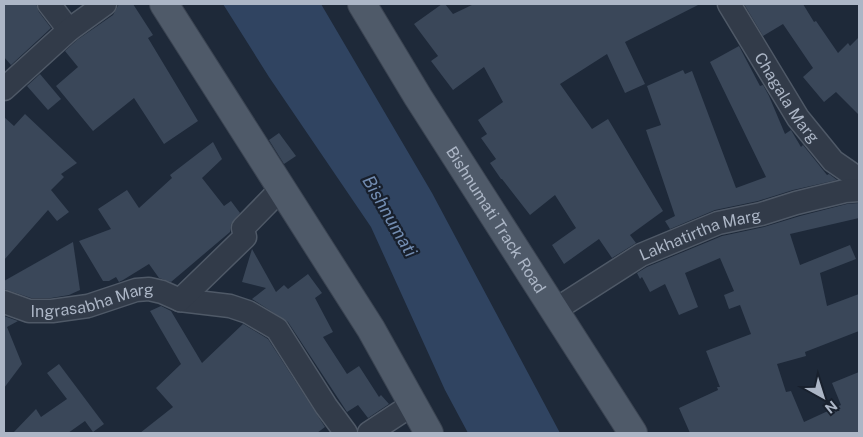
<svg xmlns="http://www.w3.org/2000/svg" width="863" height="437" font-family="'Public Sans',sans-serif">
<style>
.water{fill:#304461}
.building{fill:#3a4759}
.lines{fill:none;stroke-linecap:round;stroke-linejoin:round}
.minor-casing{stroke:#4f5967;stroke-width:25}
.major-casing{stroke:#3b4452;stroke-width:30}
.minor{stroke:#323b49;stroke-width:22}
.major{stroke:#4f5a69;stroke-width:28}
.labels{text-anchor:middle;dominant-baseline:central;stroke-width:4.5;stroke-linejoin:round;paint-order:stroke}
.street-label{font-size:16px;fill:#acb6c6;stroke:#18202d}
.water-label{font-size:18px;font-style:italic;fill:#728cb1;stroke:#18202d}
</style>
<rect width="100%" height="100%" fill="#1e2939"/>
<polygon class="water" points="223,4 321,4 432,193 560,433 468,433 445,390 371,227 269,77"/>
<g class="building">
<polygon points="4,4 36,4 39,12 51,28 11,65 4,57"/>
<polygon points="119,4 133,4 153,35 148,38 198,121 164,144 134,98 93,131 56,86 78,67 65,51 77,40 113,15"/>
<polygon points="442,4 445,4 453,14 474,4 700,4 625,42 645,84 625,93 607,54 560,84 592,129 608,119 663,211 630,235 636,243 612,258 599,239 564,264 552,245 576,228 555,195 530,215 502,179 501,179 490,163 496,159 481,138 487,134 478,120 503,102 484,67 453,90 431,61 438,56 414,24"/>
<polygon points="744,4 803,4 814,22 816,21 838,53 848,43 850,46 859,37 859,115 836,92 824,102 803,77 813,68 783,24 763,36"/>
<polygon points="739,46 760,86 763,85 769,96 785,134 791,130 801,147 803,145 827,175 829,174 837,180 793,190 758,201 715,210 670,229 665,221 675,216 646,130 661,125 647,86 683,70 685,74 692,71 736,188 766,177 710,62"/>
<polygon points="40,74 61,99 48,110 27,86"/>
<polygon points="25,114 77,163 61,174 64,177 51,190 69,212 57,221 48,210 4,260 4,117 14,126"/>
<polygon points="279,133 296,156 284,164 269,140"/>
<polygon points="213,142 222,159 202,178 224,206 231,201 240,213 231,224 230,232 171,282 159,278 149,264 123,280 119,282 116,277 109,281 103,281 79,241 111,229 98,209 127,190 139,208 172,178 170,175"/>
<polygon points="859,203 859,218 790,234 800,265 850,245 856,259 820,273 827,306 859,294 859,331 805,352 806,356 777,364 786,392 791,391 804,422 841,405 832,383 859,372 859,433 690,433 679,408 718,390 717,387 720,387 706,351 751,334 740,305 729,309 724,295 734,291 720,258 685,273 698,307 679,315 665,284 650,292 642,277 640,279 637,273 647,267 722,236 764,227 800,216 847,204"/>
<polygon points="73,242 80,290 69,295 51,298 31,298 4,289 4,281"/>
<polygon points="252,249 276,292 284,285 288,289 308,274 322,293 315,298 333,332 323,337 347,374 359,366 379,397 381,395 389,404 368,418 358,405 347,412 288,322 252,299 266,288 242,282"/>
<polygon points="161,306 171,311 202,363 243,324 268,339 325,427 317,433 140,433 173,407 156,388 181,364 150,311"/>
<polygon points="4,316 18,321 7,327 22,364 4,388"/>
<polygon points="59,364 104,424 93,432 85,421 68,433 13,433 36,409 41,417 67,399 47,373"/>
</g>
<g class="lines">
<g class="minor-casing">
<g id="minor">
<polyline points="49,4 69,30"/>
<path id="s1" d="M729,4L798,118L833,161L859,179"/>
<polyline points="4,89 69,30 105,4"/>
<polyline points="180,300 230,306 248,312 277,329 326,406 346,433"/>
<path id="s2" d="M4,302L29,311H52L88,306L136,290L149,289L162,292L180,300L245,237L243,228L282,188"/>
<path id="s3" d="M555,310L641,255L718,223L761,214L796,203L845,191L859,190"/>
<polyline points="369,433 413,404"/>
</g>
</g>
<g class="major-casing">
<g id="major">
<polyline points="164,4 371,329 429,433"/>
<path id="s4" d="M362,4L418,97L633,433"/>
</g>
</g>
<use href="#minor" class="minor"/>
<use href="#major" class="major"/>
</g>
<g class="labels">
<g class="street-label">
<text stroke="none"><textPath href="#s1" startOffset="110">Chagala Marg</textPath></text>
<text stroke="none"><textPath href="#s4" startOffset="254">Bishnumati Track Road</textPath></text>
<text stroke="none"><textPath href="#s3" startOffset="165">Lakhatirtha Marg</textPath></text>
<text stroke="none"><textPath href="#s2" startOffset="91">Ingrasabha Marg</textPath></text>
</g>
<g class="water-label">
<text transform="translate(390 216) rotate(60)">Bishnumati</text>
</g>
</g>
<rect width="863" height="437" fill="none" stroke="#acb6c6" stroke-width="10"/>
<g transform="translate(823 397) rotate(141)" stroke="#18202d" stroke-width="4" paint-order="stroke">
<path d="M0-4L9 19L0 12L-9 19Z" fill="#acb6c6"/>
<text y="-8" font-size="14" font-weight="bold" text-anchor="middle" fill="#acb6c6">N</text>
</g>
</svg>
